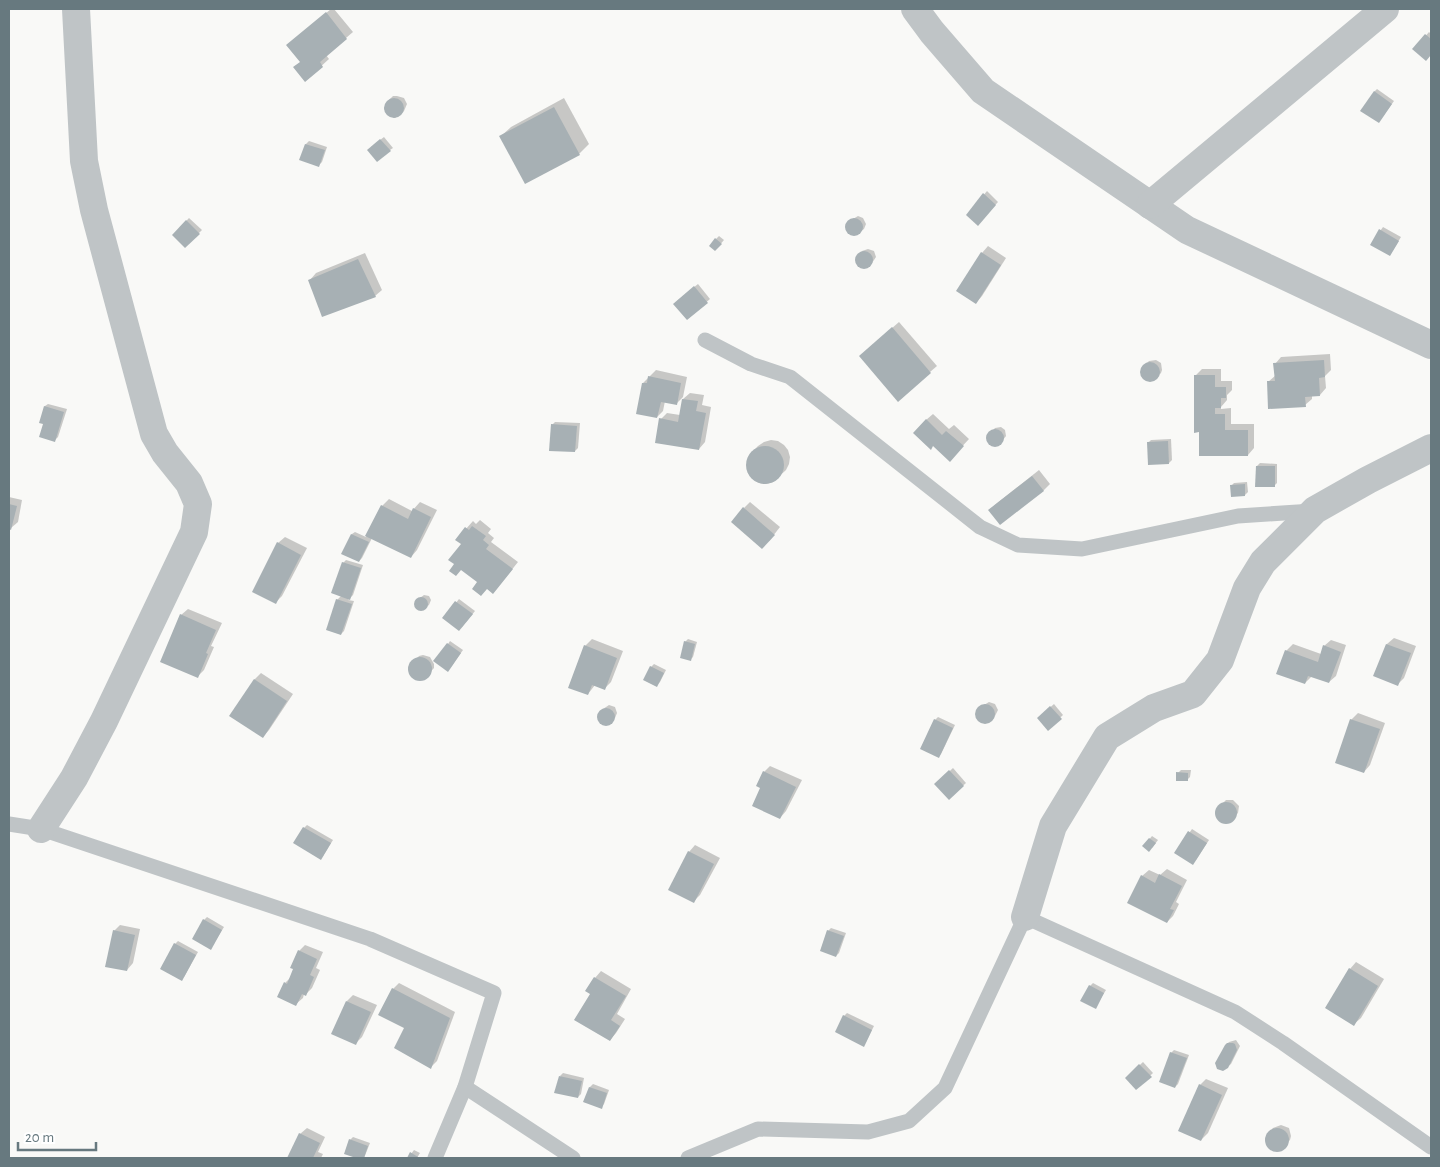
<svg xmlns="http://www.w3.org/2000/svg" width="1440" height="1167" font-family="'Alegreya Sans',sans-serif">
<style>
.shadow{fill:#0003}
.building{fill:#a7b0b4}
.lines{fill:none;stroke-linecap:round;stroke-linejoin:round}
.service{stroke:#bfc4c6;stroke-width:15}
.minor{stroke:#bfc4c6;stroke-width:28}
</style>
<rect width="100%" height="100%" fill="#f9f9f7"/>
<g class="shadow">
<polygon points="331,9 334,9 353,32 326,55 329,59 306,80 295,39"/>
<polygon points="1429,32 1431,34 1431,54 1426,59 1414,49"/>
<polygon points="1377,89 1394,101 1381,119 1374,92"/>
<polygon points="393,96 397,96 404,98 407,104 404,111 395,118 388,115 384,109 387,102"/>
<polygon points="564,98 589,144 579,154 501,136 511,127"/>
<polygon points="384,137 393,148 390,150 371,147"/>
<polygon points="309,141 327,147 322,162 319,165 301,160 306,144"/>
<polygon points="987,191 998,202 978,224 967,215"/>
<polygon points="858,216 863,218 866,224 864,229 855,235 849,233 847,228 848,222"/>
<polygon points="189,218 202,230 185,247 173,235"/>
<polygon points="1383,227 1401,237 1390,255 1371,244"/>
<polygon points="719,236 724,240 718,247 716,239"/>
<polygon points="988,246 1006,258 982,296 976,303 982,253"/>
<polygon points="868,249 874,251 876,257 870,266 864,268 859,266 856,260 862,251"/>
<polygon points="365,253 382,290 375,296 310,280 316,273"/>
<polygon points="698,284 710,299 687,319 677,301"/>
<polygon points="899,322 937,366 930,372 867,350"/>
<polygon points="1330,354 1331,370 1325,376 1326,388 1320,395 1312,395 1312,399 1305,405 1268,382 1276,375 1275,364 1281,357"/>
<polygon points="1156,360 1161,363 1162,370 1161,373 1155,379 1148,380 1145,380 1143,377 1141,370 1143,367 1149,361"/>
<polygon points="1202,369 1221,369 1221,381 1232,381 1232,390 1227,395 1227,400 1221,407 1221,409 1231,408 1231,424 1254,424 1254,448 1248,455 1200,431 1196,375"/>
<polygon points="656,370 687,377 683,397 676,404 665,401 663,411 657,417 643,383"/>
<polygon points="690,393 704,395 702,405 711,407 705,442 699,449 661,419 667,413 680,415 683,399"/>
<polygon points="48,404 67,409 58,437 55,440 45,423 45,406"/>
<polygon points="933,414 949,429 954,425 969,439 956,453 926,420"/>
<polygon points="555,422 580,423 578,448 575,451 552,425"/>
<polygon points="1001,427 1005,430 1006,436 999,445 994,446 989,442 987,437 995,428"/>
<polygon points="1171,439 1172,460 1169,463 1148,443 1151,440"/>
<polygon points="771,440 778,441 784,445 788,450 790,457 789,464 786,470 773,482 766,484 759,483 753,479 748,473 747,467 748,459 751,453 758,446 764,442"/>
<polygon points="1260,463 1277,464 1277,483 1274,486 1257,466"/>
<polygon points="1039,470 1050,484 1043,491 990,510 996,504"/>
<polygon points="1247,482 1248,492 1245,495 1231,486 1234,483"/>
<polygon points="9,497 22,500 18,522 11,528 9,528"/>
<polygon points="389,499 412,511 420,502 437,510 417,550 411,557 372,538 362,558 359,561 343,553 352,534 355,532 366,537 382,506"/>
<polygon points="750,502 780,527 769,541 744,508"/>
<polygon points="480,520 491,529 488,533 494,538 491,542 518,562 493,593 455,564 462,544 457,539 473,521 476,524"/>
<polygon points="285,537 307,548 282,596 276,602 278,543"/>
<polygon points="346,560 363,565 353,595 348,600 354,601 344,631 341,634 337,600 342,595 343,563"/>
<polygon points="424,595 429,596 431,600 429,605 422,610 417,609 415,605 417,600"/>
<polygon points="459,599 475,611 462,627 444,618"/>
<polygon points="188,609 222,623 211,646 214,647 204,670 197,677 181,615"/>
<polygon points="1394,638 1416,646 1404,678 1398,684 1375,676 1387,644"/>
<polygon points="592,639 623,651 611,682 604,689 595,685 588,694 585,646"/>
<polygon points="688,639 697,642 693,657 690,660 685,642"/>
<polygon points="1331,640 1346,645 1336,676 1329,682 1312,676 1305,683 1286,651 1293,644 1321,654 1324,646"/>
<polygon points="450,641 463,650 451,667 448,644"/>
<polygon points="423,655 430,657 434,664 434,668 425,678 421,679 413,677 410,670 410,666 419,656"/>
<polygon points="654,664 666,670 660,682 657,685 651,667"/>
<polygon points="261,673 293,694 269,730 263,737 231,716 255,679"/>
<polygon points="989,702 995,704 998,710 995,716 992,720 986,723 983,722 978,718 977,715 979,708"/>
<polygon points="1054,704 1063,715 1048,729 1038,718"/>
<polygon points="609,705 615,707 617,713 615,718 606,725 601,722 598,717 600,711"/>
<polygon points="1358,713 1385,723 1370,765 1364,772 1351,720"/>
<polygon points="938,717 955,725 941,754 938,757 935,720"/>
<polygon points="770,766 802,780 786,811 780,818 764,772"/>
<polygon points="953,768 966,783 949,798 936,784"/>
<polygon points="1181,770 1191,770 1190,777 1187,780 1178,773"/>
<polygon points="1226,800 1233,800 1239,806 1238,813 1229,822 1222,822 1217,816 1217,809"/>
<polygon points="307,825 333,840 323,856 304,828"/>
<polygon points="1192,829 1209,840 1196,860 1176,852"/>
<polygon points="1152,836 1158,840 1152,848 1144,846"/>
<polygon points="695,845 720,858 700,895 693,902 689,852"/>
<polygon points="1167,869 1187,880 1176,902 1179,904 1173,916 1167,922 1142,876 1149,870 1160,875"/>
<polygon points="207,917 224,927 213,945 204,920"/>
<polygon points="120,925 140,929 133,963 127,970 114,931"/>
<polygon points="831,928 846,933 839,953 836,956 828,931"/>
<polygon points="178,941 198,952 184,977 175,944"/>
<polygon points="305,945 323,952 316,968 320,970 312,988 306,994 304,994 303,998 296,1004 285,983 291,977 299,951"/>
<polygon points="1356,962 1384,979 1361,1018 1354,1024 1350,969"/>
<polygon points="601,971 631,989 617,1014 625,1019 616,1033 610,1040 592,994 595,978"/>
<polygon points="399,983 455,1012 437,1061 431,1067 406,1028 393,989"/>
<polygon points="1093,983 1106,990 1095,1008 1090,986"/>
<polygon points="353,995 377,1005 362,1037 356,1043 347,1001"/>
<polygon points="847,1013 874,1026 866,1042 864,1045 844,1016"/>
<polygon points="1236,1040 1240,1046 1231,1064 1227,1067 1226,1045 1229,1042"/>
<polygon points="1174,1050 1189,1055 1178,1084 1175,1087 1171,1053"/>
<polygon points="1143,1062 1153,1073 1136,1089 1126,1078"/>
<polygon points="563,1073 584,1078 581,1094 578,1097 560,1076"/>
<polygon points="1206,1079 1228,1088 1208,1133 1201,1140 1200,1085"/>
<polygon points="593,1084 609,1090 604,1104 601,1107 585,1102 590,1087"/>
<polygon points="1281,1125 1289,1128 1291,1136 1290,1140 1280,1150 1272,1150 1269,1147 1266,1139 1267,1135 1273,1128"/>
<polygon points="307,1128 325,1137 318,1152 323,1154 321,1158 289,1158 300,1134"/>
<polygon points="353,1137 370,1143 364,1158 359,1158 345,1153 350,1140"/>
<polygon points="414,1150 420,1153 417,1158 408,1158"/>
</g>
<g class="building">
<polygon points="326,12 347,39 320,62 323,67 305,82 293,67 300,62 286,45"/>
<polygon points="1425,34 1431,39 1431,55 1426,61 1412,49"/>
<polygon points="1374,91 1392,104 1379,123 1360,111"/>
<circle cx="394" cy="108" r="10"/>
<polygon points="554,107 580,155 525,184 499,136"/>
<polygon points="380,139 391,151 377,162 367,150"/>
<polygon points="305,144 325,150 319,167 299,160"/>
<polygon points="983,193 996,205 978,226 966,215"/>
<circle cx="854" cy="227" r="9"/>
<polygon points="186,220 200,234 185,248 172,235"/>
<polygon points="1379,229 1399,241 1390,256 1370,245"/>
<polygon points="715,238 722,244 715,251 709,246"/>
<circle cx="864" cy="260" r="9"/>
<polygon points="981,252 1001,265 976,304 956,291"/>
<polygon points="358,259 376,297 322,317 308,280"/>
<polygon points="694,286 708,303 687,320 673,304"/>
<polygon points="892,327 931,373 898,402 859,356"/>
<polygon points="1324,360 1325,377 1319,378 1320,396 1305,397 1306,407 1268,409 1267,381 1275,381 1273,363"/>
<circle cx="1150" cy="372" r="10"/>
<polygon points="1194,375 1215,375 1215,387 1226,387 1226,398 1221,398 1221,408 1215,408 1215,414 1225,414 1225,430 1248,430 1248,456 1199,456 1199,432 1194,433"/>
<polygon points="648,376 681,383 677,405 661,402 657,418 636,414 642,383 647,383"/>
<polygon points="682,399 698,401 696,411 706,413 699,450 655,443 659,418 678,422"/>
<polygon points="44,406 64,412 55,442 39,437 43,424 39,423"/>
<polygon points="926,419 942,435 946,431 964,446 950,462 933,446 931,450 913,433"/>
<polygon points="551,424 577,426 575,452 549,451"/>
<circle cx="995" cy="438" r="9"/>
<polygon points="1168,441 1169,464 1148,465 1147,442"/>
<circle cx="765" cy="465" r="19"/>
<polygon points="1256,466 1275,466 1275,487 1255,487"/>
<polygon points="1032,476 1044,491 1000,525 988,510"/>
<polygon points="1245,484 1245,496 1231,497 1230,485"/>
<polygon points="9,504 17,506 11,530 9,529"/>
<polygon points="381,505 408,519 413,508 431,517 411,558 365,536"/>
<polygon points="743,507 775,535 762,549 731,522"/>
<polygon points="472,526 486,536 483,540 489,545 486,549 513,569 493,594 487,589 481,596 472,589 477,582 461,570 456,576 449,571 454,564 448,560 461,544 455,540 465,527 469,530"/>
<polygon points="351,534 369,542 359,562 341,554"/>
<polygon points="277,542 301,555 276,604 252,592"/>
<polygon points="342,562 361,568 350,600 331,593"/>
<circle cx="421" cy="604" r="7"/>
<polygon points="336,599 352,604 341,635 326,630"/>
<polygon points="455,601 473,614 459,631 442,618"/>
<polygon points="180,614 216,630 206,653 208,654 198,678 160,662"/>
<polygon points="684,641 695,644 691,661 680,658"/>
<polygon points="447,643 461,653 448,672 433,661"/>
<polygon points="1386,644 1411,653 1398,686 1373,676"/>
<polygon points="584,645 617,658 605,690 592,685 588,695 568,688"/>
<polygon points="1323,645 1341,652 1329,683 1308,676 1305,684 1276,674 1285,650 1318,662"/>
<circle cx="420" cy="669" r="12"/>
<polygon points="650,666 664,673 657,687 643,680"/>
<polygon points="254,679 287,701 263,738 229,716"/>
<circle cx="985" cy="714" r="10"/>
<polygon points="1050,706 1062,719 1048,731 1037,718"/>
<circle cx="606" cy="717" r="9"/>
<polygon points="934,719 953,728 939,758 920,749"/>
<polygon points="1350,719 1380,729 1364,773 1335,763"/>
<polygon points="949,770 964,786 949,800 934,784"/>
<polygon points="763,771 796,787 780,819 752,806 760,788 756,786"/>
<polygon points="1176,772 1188,773 1188,781 1176,781"/>
<circle cx="1226" cy="813" r="11"/>
<polygon points="303,827 331,843 321,860 293,843"/>
<polygon points="1188,831 1207,843 1193,865 1174,853"/>
<polygon points="1149,838 1156,843 1149,852 1142,846"/>
<polygon points="688,851 714,864 694,903 668,890"/>
<polygon points="1159,874 1182,886 1170,909 1174,910 1167,923 1127,903 1141,875 1155,883"/>
<polygon points="203,919 222,930 211,950 192,939"/>
<polygon points="113,930 135,935 127,971 105,967"/>
<polygon points="827,930 844,936 836,957 820,951"/>
<polygon points="174,943 196,955 182,981 160,969"/>
<polygon points="298,950 317,959 310,975 314,977 306,996 302,994 296,1006 277,997 284,982 287,984 293,969 290,968"/>
<polygon points="1349,968 1378,986 1354,1026 1325,1008"/>
<polygon points="594,977 626,996 611,1020 620,1026 610,1041 574,1020 590,994 585,991"/>
<polygon points="1089,985 1104,993 1096,1009 1080,1001"/>
<polygon points="392,988 450,1018 431,1069 394,1048 404,1028 378,1015"/>
<polygon points="346,1001 371,1012 356,1045 331,1034"/>
<polygon points="843,1015 872,1030 864,1047 835,1032"/>
<polygon points="1227,1043 1233,1043 1235,1044 1237,1050 1228,1068 1223,1071 1217,1069 1215,1063 1225,1045"/>
<polygon points="1170,1052 1187,1058 1175,1088 1159,1082"/>
<polygon points="1139,1064 1152,1077 1136,1090 1125,1078"/>
<polygon points="559,1076 582,1081 578,1098 554,1093"/>
<polygon points="1199,1084 1222,1095 1201,1141 1178,1131"/>
<polygon points="589,1087 607,1093 602,1109 583,1102"/>
<circle cx="1277" cy="1140" r="12"/>
<polygon points="299,1133 320,1143 313,1158 287,1158"/>
<polygon points="349,1139 368,1146 364,1158 356,1158 344,1154"/>
<polygon points="410,1152 418,1157 417,1158 407,1158"/>
</g>
<g class="lines">
<g class="service">
<polyline points="705,340 751,364 790,377 980,527 1018,545 1082,549 1238,516 1313,511"/>
<polyline points="9,824 41,829 370,939 494,993 465,1087 435,1158"/>
<polyline points="465,1087 573,1158"/>
<polyline points="688,1158 758,1129 868,1132 909,1121 945,1088 1025,917 1235,1012 1283,1043 1431,1147"/>
</g>
<g class="minor">
<polyline points="915,9 932,32 983,91 1187,230 1431,345"/>
<polyline points="1150,205 1385,9"/>
<polyline points="41,829 74,778 104,721 194,532 198,504 189,483 165,453 154,434 94,210 84,161 76,9"/>
<polyline points="1025,917 1053,826 1107,737 1154,708 1193,694 1220,660 1247,588 1263,562 1315,510 1368,480 1431,448"/>
</g>
</g>
<rect width="1440" height="1167" fill="none" stroke="#67797f" stroke-width="20"/>
<path d="M18 1142v8h78v-8" fill="none" stroke="#67797f" stroke-width="2.5"/>
<text x="25" y="1142" font-size="15" fill="#67797f" stroke="#ffffff" stroke-width="4" paint-order="stroke">20 m</text>
</svg>
